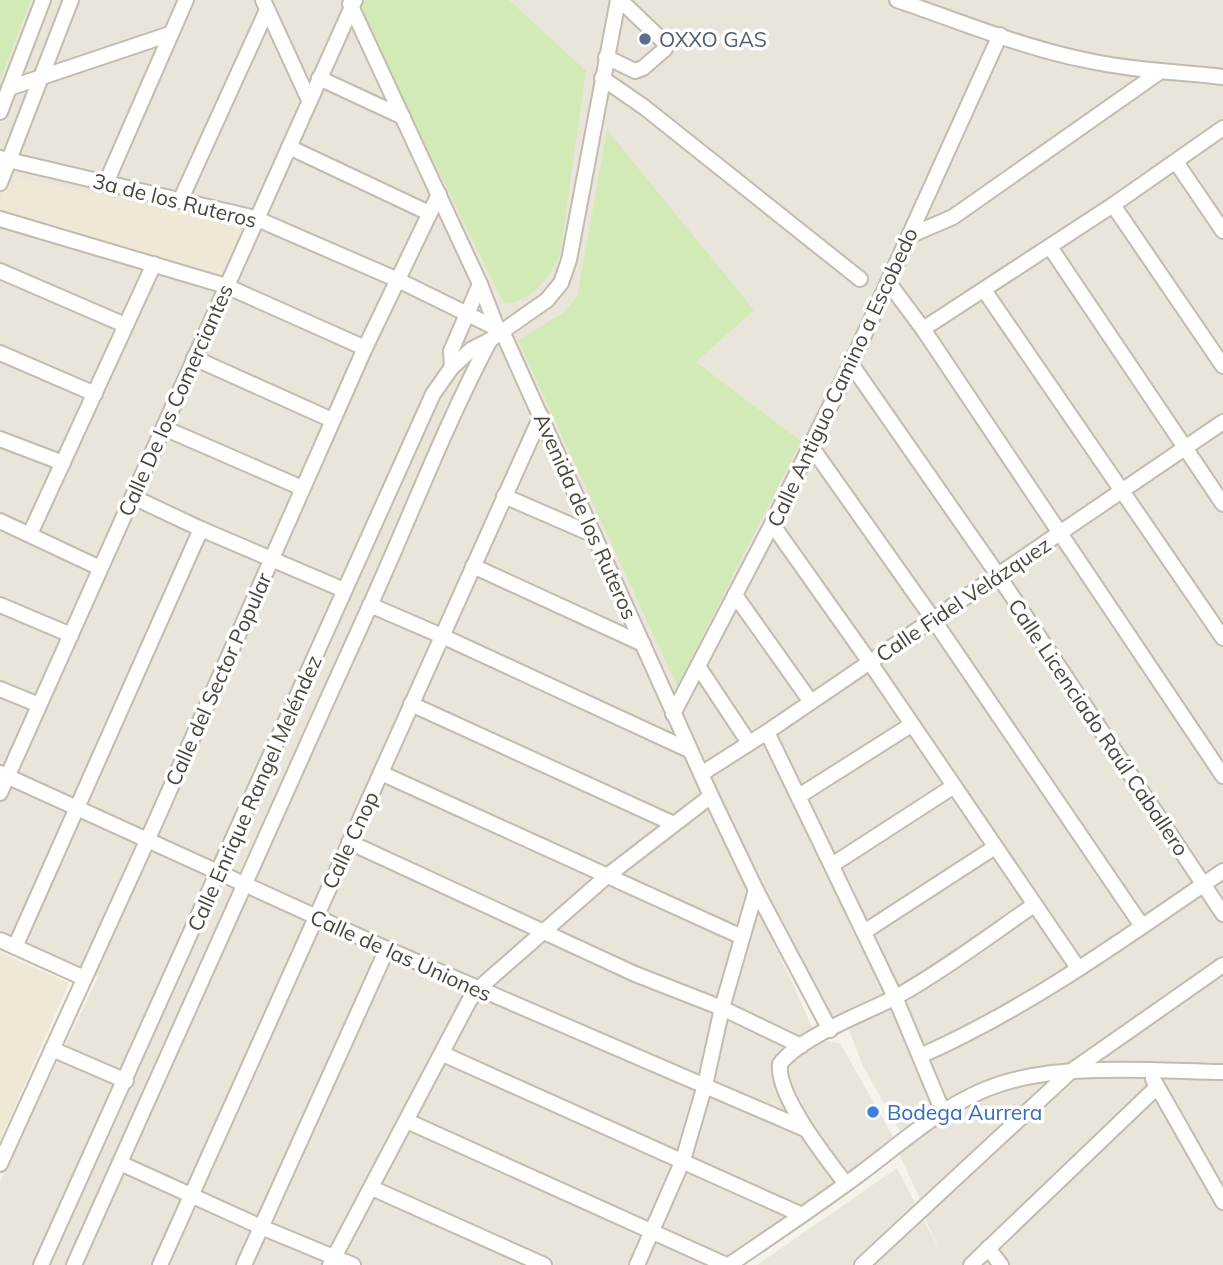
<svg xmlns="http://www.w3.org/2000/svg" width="1223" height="1265" font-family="Mulish,sans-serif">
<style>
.residential{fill:#eae5da}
.education{fill:#efe8d6}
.green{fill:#d2eab5}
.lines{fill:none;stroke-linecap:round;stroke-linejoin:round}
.minor-casing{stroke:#c2bbae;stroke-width:18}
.minor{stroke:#fff;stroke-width:14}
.service-dot{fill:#5c6f8a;stroke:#fff;stroke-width:2.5}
.shop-dot{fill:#3f7fe0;stroke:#fff;stroke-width:2.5}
.labels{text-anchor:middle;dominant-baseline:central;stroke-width:7;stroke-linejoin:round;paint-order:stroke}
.service-label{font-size:21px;fill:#4e5e75;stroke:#fff;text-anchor:start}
.street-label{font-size:21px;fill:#4b4439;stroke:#fff}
.shop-label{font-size:21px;fill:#366cbe;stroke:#fff;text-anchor:start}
</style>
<rect width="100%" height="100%" fill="#f6f3ec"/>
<g class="residential">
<polygon points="31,0 342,0 489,311 818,1040 840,1043 896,1142 722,1265 0,1265 0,1182 98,977 0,934 0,81"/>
<polygon points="348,0 1223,0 1223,1265 757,1265 897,1168 942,1255 921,1210 924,1208 897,1149 906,1142 863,1066 847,1025 829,1033"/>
</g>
<g class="education">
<polygon points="10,175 244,227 221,277 0,215 0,202"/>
<polygon points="0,952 69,983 0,1140"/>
</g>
<g class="green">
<polygon points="0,0 31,0 0,81"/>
<path d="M365,0H509L586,71L560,254C548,279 533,301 504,304L360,11Z"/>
<polygon points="607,130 754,310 696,362 801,441 677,686 518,340 563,313 577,297"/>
</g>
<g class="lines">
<g class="minor-casing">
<g id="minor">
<polyline points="263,0 309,100"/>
<path d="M897,0C959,21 1021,47 1085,60C1130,70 1177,72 1223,77"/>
<polyline points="350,4 480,284 497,328"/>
<polyline points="606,57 635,71 643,68 665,49 664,42 620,0"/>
<polyline points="319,78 403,117"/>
<polyline points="602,78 644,107 860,279"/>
<polyline points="9,88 170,34"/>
<polyline points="0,112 43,0"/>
<polyline points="289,147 429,213"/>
<polyline points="0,158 255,218 398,280 502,331 711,796 756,890 830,1030"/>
<polyline points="1176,162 1223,231"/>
<polyline points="0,183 71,0"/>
<polyline points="106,183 186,0"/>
<polyline points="180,201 267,10"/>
<polyline points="1113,205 1223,366"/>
<polyline points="0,219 226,286 365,348"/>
<polyline points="909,236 953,217 1161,71"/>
<polyline points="1050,247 1223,504"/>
<polyline points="0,271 125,325"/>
<polyline points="888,282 923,329 1223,776"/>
<polyline points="984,290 1223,638"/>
<polyline points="923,329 1113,205 1223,128"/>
<polyline points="0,353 95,394"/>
<polyline points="194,358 332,420"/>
<polyline points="851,364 998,575 1223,914"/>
<polyline points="452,367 451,351 480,284"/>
<polyline points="164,428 302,488"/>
<polyline points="0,439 63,463"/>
<polyline points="810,445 933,619 1142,926"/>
<polyline points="504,496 594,535"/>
<polyline points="133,497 201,529 344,590"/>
<polyline points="0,521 100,568"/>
<polyline points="772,524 869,661 1078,968"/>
<polyline points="30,534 154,264"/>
<polyline points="473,566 643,644"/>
<polyline points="735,595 811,702"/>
<polyline points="0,605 71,635"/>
<polyline points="370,605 442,636 689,750"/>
<polyline points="698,666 749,743"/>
<polyline points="0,689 39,705"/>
<polyline points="411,704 674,824"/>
<polyline points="673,714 772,524 851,364 1000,35"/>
<polyline points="767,732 895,997 943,1112"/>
<polyline points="0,773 387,949 805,1129"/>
<polyline points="381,773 742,937"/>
<polyline points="701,774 767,732 1223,422"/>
<polyline points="0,793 355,0"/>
<polyline points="799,796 911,725"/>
<polyline points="349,842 635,974 722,1008 801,1046"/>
<polyline points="832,865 954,786"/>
<polyline points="864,932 995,847"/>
<polyline points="0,940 84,978"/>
<polyline points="15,947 201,529"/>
<polyline points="52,1049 126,1081"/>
<polyline points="443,1054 802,1215"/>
<path d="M920,1056C1029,1008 1125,938 1223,871"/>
<polyline points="1153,1079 1223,1202"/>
<polyline points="407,1121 726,1265"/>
<polyline points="120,1163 261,1227 353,1265"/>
<polyline points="0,1164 147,841 365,348 439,194"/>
<path d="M846,1184C827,1159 776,1095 780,1064C800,1037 865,1013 896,997C944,970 989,936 1034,905"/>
<polyline points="372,1188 544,1265"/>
<polyline points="988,1248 1001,1265"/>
<polyline points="41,1265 433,394 452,367 472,349 490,340 547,300 561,283 569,260 618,0"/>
<path d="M74,1265C172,1047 269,828 368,610C409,520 444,427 490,340"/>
<polyline points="160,1265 541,416"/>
<polyline points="244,1265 387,949"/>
<polyline points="330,1265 469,1001 478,989 607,876 711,796"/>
<polyline points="637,1265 683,1160 705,1085 722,1008 756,890"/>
<path d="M729,1265C773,1235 818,1205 861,1173C904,1141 947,1101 1000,1084C1063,1063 1156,1071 1223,1072"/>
<polyline points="862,1265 1070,1072 1223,965"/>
<polyline points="971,1265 1157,1087"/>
</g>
</g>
<use href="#minor" class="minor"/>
</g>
<circle class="service-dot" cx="645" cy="39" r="7"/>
<circle class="shop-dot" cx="873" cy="1112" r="7"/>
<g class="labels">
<g class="service-label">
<text x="659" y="39">OXXO GAS</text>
</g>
<g class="street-label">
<text transform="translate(175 200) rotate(14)">3a de los Ruteros</text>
<text transform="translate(842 377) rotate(-65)">Calle Antiguo Camino a Escobedo</text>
<text transform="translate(175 400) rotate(-66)">Calle De los Comerciantes</text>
<text transform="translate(586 516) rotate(66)">Avenida de los Ruteros</text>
<text transform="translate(963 599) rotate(-34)">Calle Fidel Velázquez</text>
<text transform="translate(218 679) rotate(-66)">Calle del Sector Popular</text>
<text transform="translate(1099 727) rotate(56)">Calle Licenciado Raúl Caballero</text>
<text transform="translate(254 793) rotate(-66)">Calle Enrique Rangel Meléndez</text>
<text transform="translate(350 840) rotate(-65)">Calle Cnop</text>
<text transform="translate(401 955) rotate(24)">Calle de las Uniones</text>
</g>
<g class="shop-label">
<text x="887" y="1112">Bodega Aurrera</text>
</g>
</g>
</svg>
